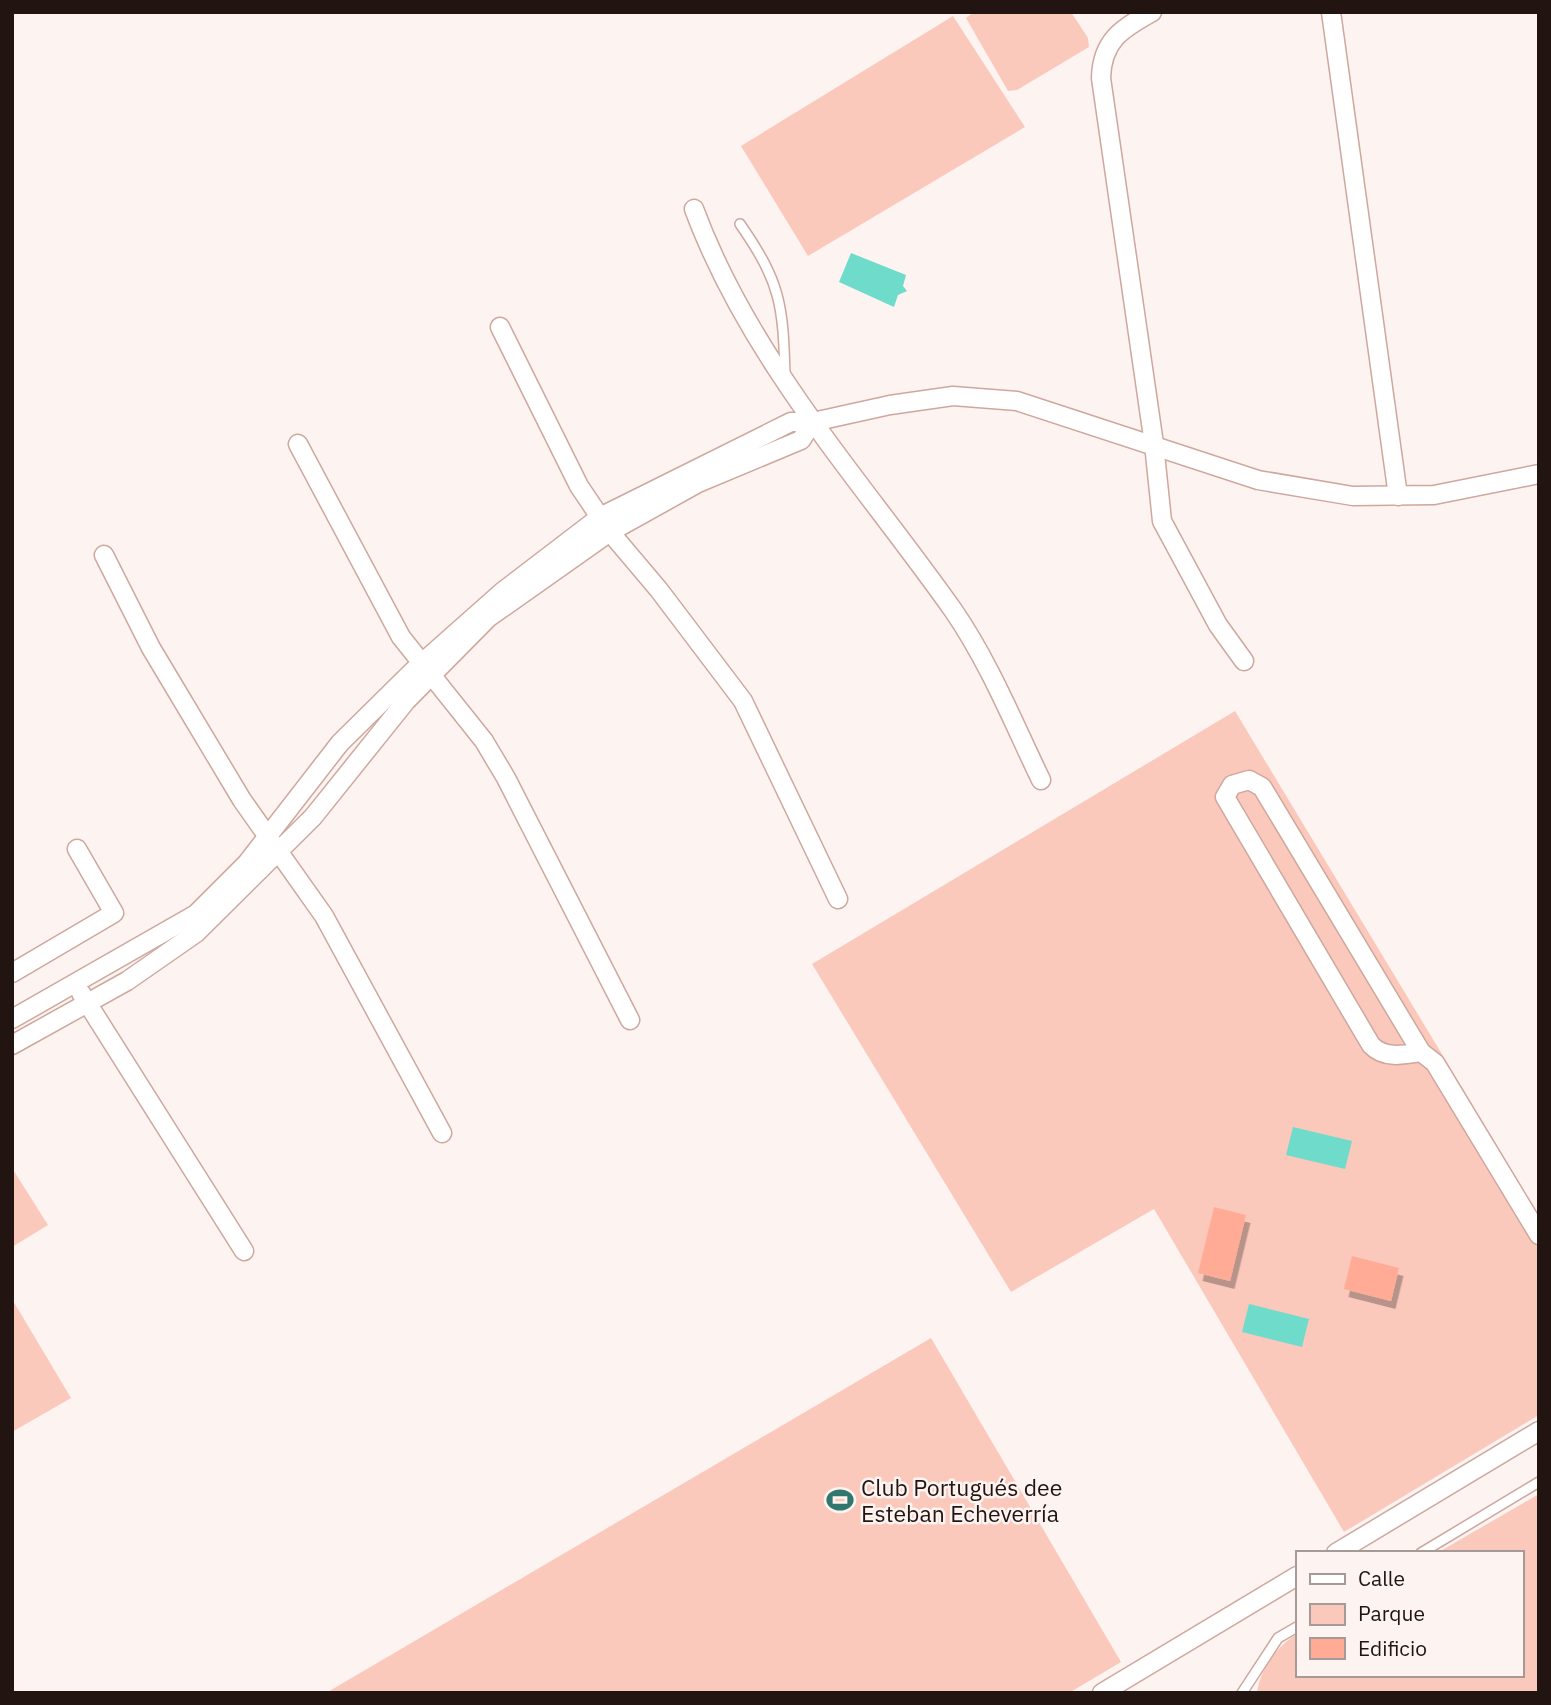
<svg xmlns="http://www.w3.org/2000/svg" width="1551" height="1705" font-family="'IBM Plex Sans',sans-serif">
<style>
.green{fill:#fbc9bc}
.water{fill:#6fdbca}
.building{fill:#ffab96;filter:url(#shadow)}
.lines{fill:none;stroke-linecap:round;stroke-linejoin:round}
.lane-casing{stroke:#cea79d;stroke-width:12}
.street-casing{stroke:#cea79d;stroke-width:21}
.lane{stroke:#fff;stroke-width:9}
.street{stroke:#fff;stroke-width:18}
.labels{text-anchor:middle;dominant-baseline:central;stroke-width:5;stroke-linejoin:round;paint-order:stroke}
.poi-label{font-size:23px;fill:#221410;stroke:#fdf4f2;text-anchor:start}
</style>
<defs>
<filter id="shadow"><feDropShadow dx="4.5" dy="8" stdDeviation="0" flood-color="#0004"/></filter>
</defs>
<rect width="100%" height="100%" fill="#fdf4f2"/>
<g class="green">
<polygon points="974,12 1071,12 1088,38 1089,47 1017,90 1008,91 966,18"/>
<polygon points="953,16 1025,127 808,256 741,146"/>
<polygon points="1235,711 1539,1215 1539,1415 1344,1532 1154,1209 1011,1292 812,964"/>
<polygon points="12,1168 48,1225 12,1247"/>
<polygon points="12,1299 71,1398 12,1432"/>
<polygon points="931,1338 1121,1662 1069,1693 326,1693"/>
<path d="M1539,1494V1693H1257C1260,1669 1277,1646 1297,1634V1675H1521V1553H1437Z"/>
</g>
<g class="water">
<polygon points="851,253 906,275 903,286 907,291 898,295 894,307 839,282"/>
<polygon points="1293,1127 1352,1141 1345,1169 1286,1155"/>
<polygon points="1249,1304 1309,1319 1302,1347 1242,1332"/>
</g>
<g class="building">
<polygon points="1214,1207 1246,1215 1230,1281 1198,1273"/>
<polygon points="1352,1256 1399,1268 1391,1301 1344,1289"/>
</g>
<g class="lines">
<g class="lane-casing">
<g id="lane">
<path d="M740,224C781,283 783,305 785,375"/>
<polyline points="1421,1553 1539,1482"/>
<polyline points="1242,1693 1278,1638 1297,1627"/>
</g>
</g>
<g class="street-casing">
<g id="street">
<path d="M1152,12C1121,29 1102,41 1101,78L1154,444L1162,521L1218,625L1244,661"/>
<polyline points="1331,12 1398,496"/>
<path d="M694,209C750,360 861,480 953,610C989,662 1014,724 1041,780"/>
<polyline points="500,327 579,486 610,532 659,590 743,701 838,899"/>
<polyline points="298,444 401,637 484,741 506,778 630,1020"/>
<polyline points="104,555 151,648 242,800 324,916 442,1133"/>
<polyline points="12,973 114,913 77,849"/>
<polyline points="81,993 244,1251"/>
<polyline points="12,1019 196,914 247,863 340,743 414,670 502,592 600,517 791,422 813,422 890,405 953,396 1017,401 1258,480 1353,496 1434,495 1539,474"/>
<polyline points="12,1045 127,981 196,933 313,817 406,701 488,618 610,532 698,483 801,440 813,422"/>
<path d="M1421,1052L1262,787L1249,780L1232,785L1225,797L1371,1045C1384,1059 1404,1055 1421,1052L1435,1063L1539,1235"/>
<polyline points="1336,1553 1539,1431"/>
<polyline points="1102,1693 1297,1576"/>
</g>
</g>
<use href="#lane" class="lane"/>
<use href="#street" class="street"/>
</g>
<defs>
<g id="stadium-bare" transform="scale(2.1)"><path d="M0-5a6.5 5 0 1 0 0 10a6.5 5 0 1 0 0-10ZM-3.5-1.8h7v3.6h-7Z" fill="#32776d" stroke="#fdf4f2" stroke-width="2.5" paint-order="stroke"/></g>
</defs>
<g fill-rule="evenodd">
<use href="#stadium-bare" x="840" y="1500"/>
</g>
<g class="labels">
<g class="poi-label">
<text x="861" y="1487">Club Portugués dee<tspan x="861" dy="26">Esteban Echeverría</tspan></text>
</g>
</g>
<rect width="1551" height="1705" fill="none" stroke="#221410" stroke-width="28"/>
<rect x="1296" y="1551" width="228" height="126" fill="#fdf4f2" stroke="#a59a98" stroke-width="2"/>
<rect x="1310" y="1574" width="35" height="10" fill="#ffffff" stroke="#a59a98" stroke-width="2"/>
<text x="1358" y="1586" font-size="21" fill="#221410">Calle</text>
<rect x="1310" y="1604" width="35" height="21" fill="#fbc9bc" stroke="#a59a98" stroke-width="2"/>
<text x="1358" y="1621" font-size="21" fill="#221410">Parque</text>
<rect x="1310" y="1638" width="35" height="21" fill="#ffab96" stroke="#a59a98" stroke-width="2"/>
<text x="1358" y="1656" font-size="21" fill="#221410">Edificio</text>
</svg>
